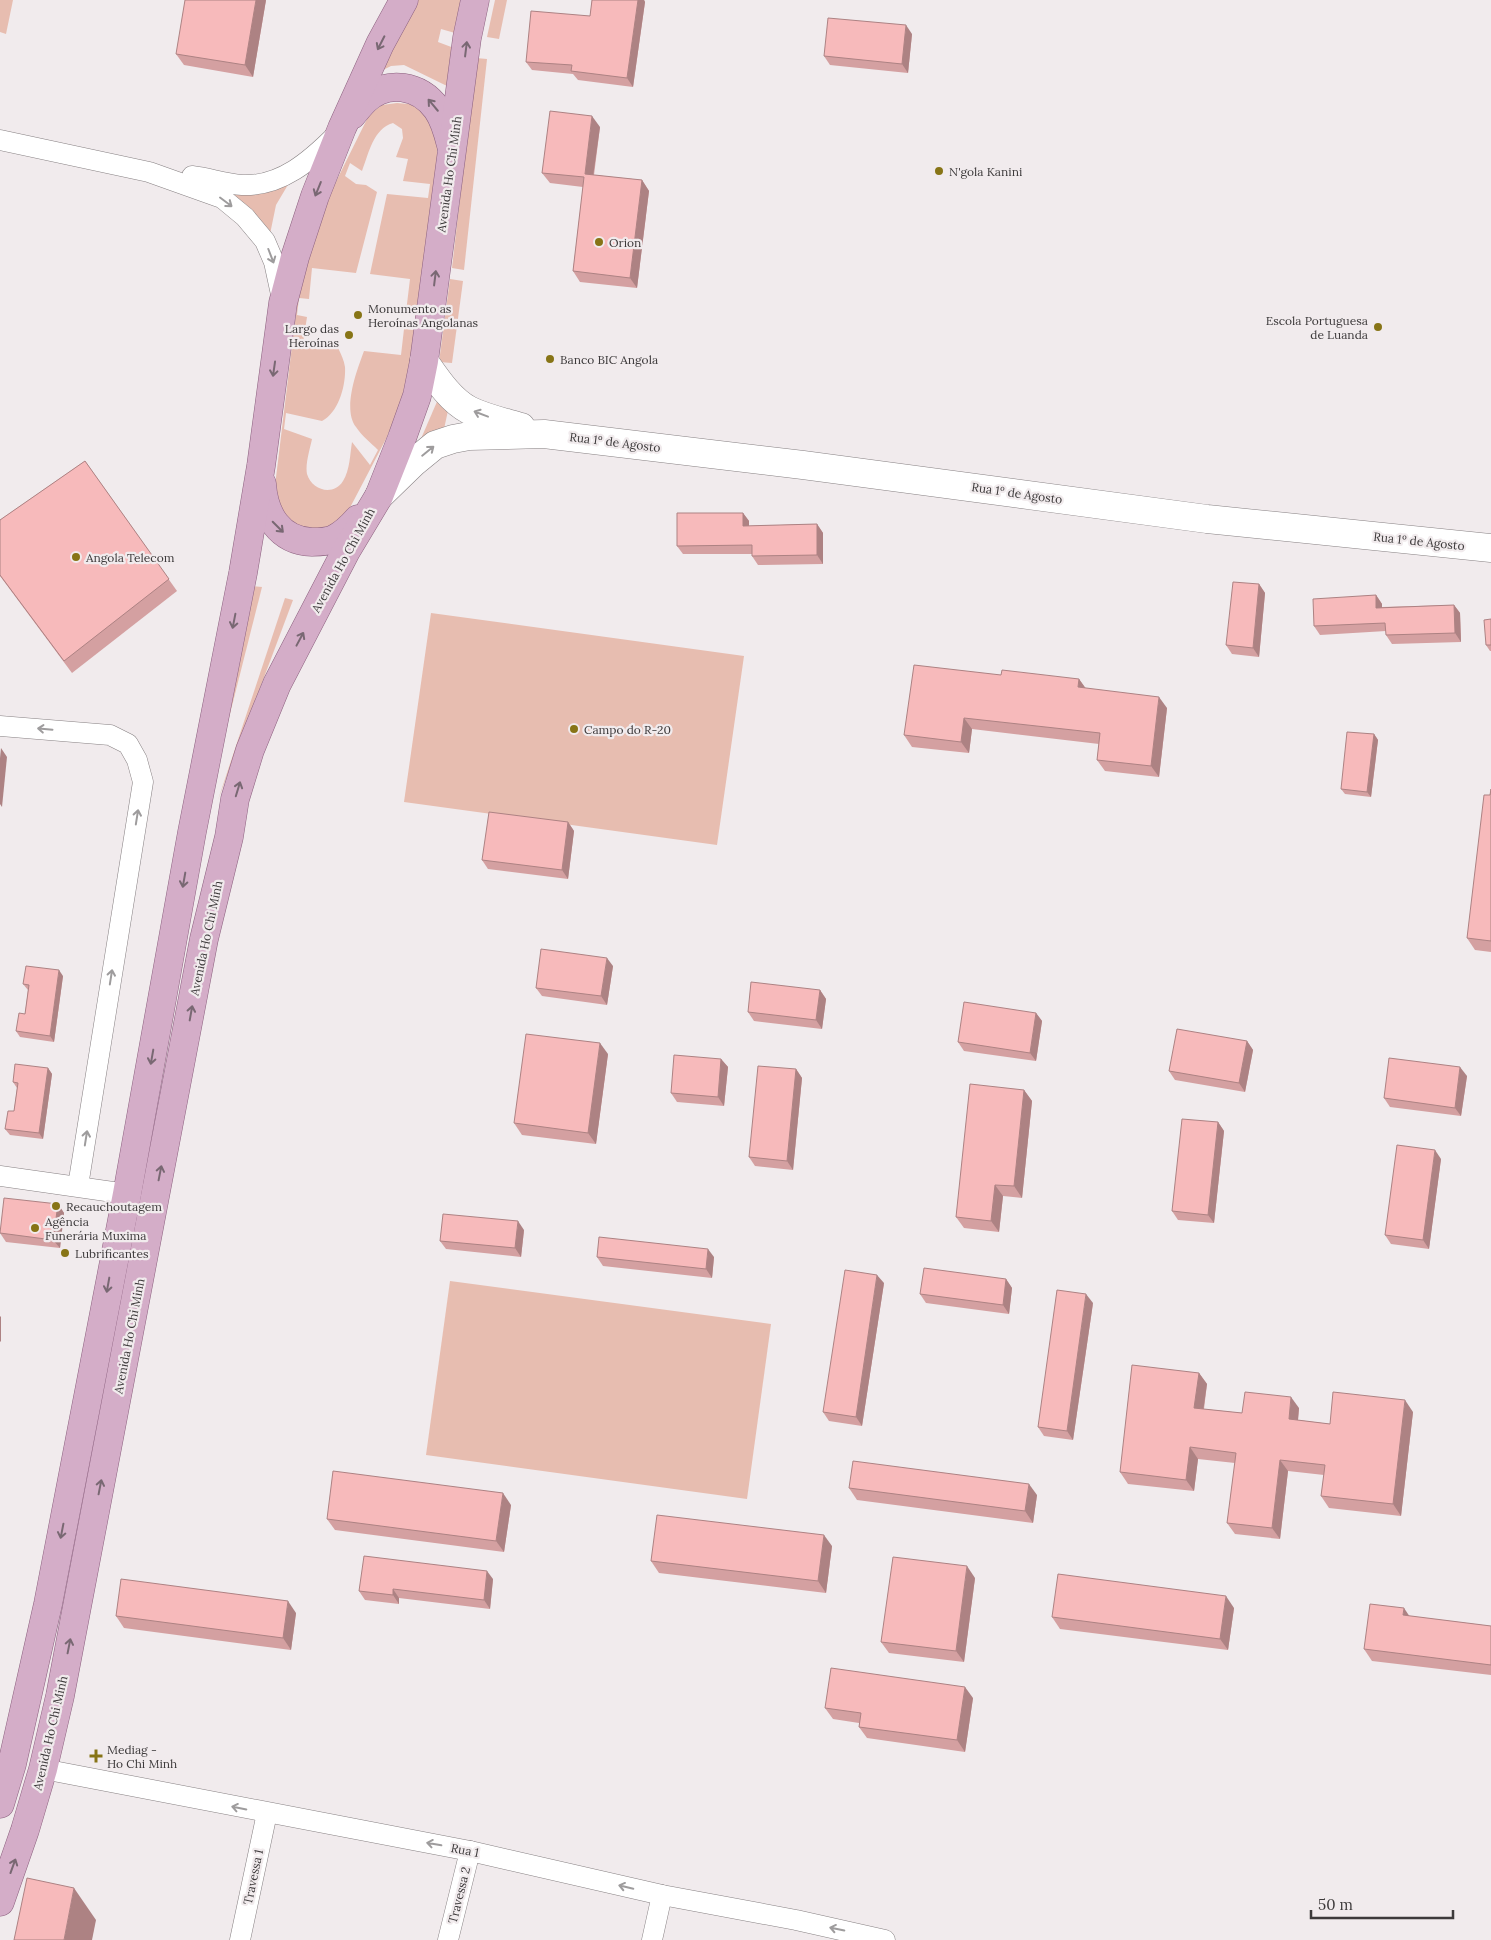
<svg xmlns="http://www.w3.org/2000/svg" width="1491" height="1940" font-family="Lora,serif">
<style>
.green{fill:#e7bdb0;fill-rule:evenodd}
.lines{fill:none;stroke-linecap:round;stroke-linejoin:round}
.street-casing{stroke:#878183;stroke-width:21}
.secondary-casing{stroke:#878183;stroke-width:29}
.primary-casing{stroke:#8c617f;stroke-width:29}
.street{stroke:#fff;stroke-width:20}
.secondary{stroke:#fff;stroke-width:28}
.primary{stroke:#d4adc8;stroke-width:28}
.wall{fill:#d4a0a1}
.shaded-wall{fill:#ad8283}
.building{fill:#f7babb;stroke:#ad8283}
.oneway{stroke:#796873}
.oneway2{stroke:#9e9c9d}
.poi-dot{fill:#877416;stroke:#f1ebed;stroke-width:2}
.labels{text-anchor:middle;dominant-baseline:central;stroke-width:4.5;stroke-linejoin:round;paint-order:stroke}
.poi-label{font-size:12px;fill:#3d3a3b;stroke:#f1ebed;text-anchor:start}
.street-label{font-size:12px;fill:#3d3a3b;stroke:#f1ebed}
</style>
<rect width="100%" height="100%" fill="#f1ebed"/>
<g class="green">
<polygon points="0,0 13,0 6,34 0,32"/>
<polygon points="413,0 461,0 455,33 441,29 438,42 454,48 447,86 404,65 391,66 379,72"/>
<polygon points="495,0 507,0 499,39 487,37"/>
<polygon points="476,58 487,59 464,270 452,268"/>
<path d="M397,103L419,105L437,127V163L409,371L400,405L387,437L343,521C326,530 301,536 286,520C281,513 278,502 274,494L300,280L319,216L369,115L382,105ZM393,123L402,129L403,138L396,157L408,159L403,181L430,184L428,198L387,194L370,274L410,279L406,312L416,313L414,330L404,329L401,355L364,351C357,370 342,409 356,427C362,436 371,443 378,450L370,465L352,442C350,454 350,470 343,481C334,496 312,491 307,474C305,464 310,449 312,439L284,429L286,413L322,421C339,412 346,385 345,367C344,360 341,354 338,348L303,343L307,317L297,315L299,298L309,299L312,268L356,273L377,192L366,185L356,184L345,176L350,163L362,171C369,153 373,129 393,123Z"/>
<polygon points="292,178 276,205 269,239 229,192"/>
<polygon points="450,279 463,281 452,363 439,362"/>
<polygon points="439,397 449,406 444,429 420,441"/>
<polygon points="252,586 262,587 208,801"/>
<polygon points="285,598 293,600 218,800"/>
<polygon points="431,613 744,656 717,845 404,802"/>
<polygon points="450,1281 771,1324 747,1499 426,1455"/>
</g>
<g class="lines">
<g class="street-casing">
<g id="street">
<polyline points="0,140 149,172 222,198 245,217 265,241 274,262 282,299"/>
<path d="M192,176C209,178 225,184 242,185C281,187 311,160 336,135"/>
<polyline points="0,726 110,735 128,744 137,760 143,782 78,1186"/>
<polyline points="0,1176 127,1194"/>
<polyline points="43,1769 470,1851 662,1895 796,1920 885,1940"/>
<polyline points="240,1940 267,1813"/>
<polyline points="448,1940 470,1851"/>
<polyline points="652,1940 662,1895"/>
</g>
</g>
<g class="secondary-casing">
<g id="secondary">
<path d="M424,361C436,378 450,400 469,410C485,418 504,422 521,427"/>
<polyline points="379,496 413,463 435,445 453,439 469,436 544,434 803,465 1207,519 1491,548"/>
</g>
</g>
<g class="primary-casing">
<g id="primary">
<path d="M352,115C356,110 360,105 365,100C387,79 420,85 437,109C444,119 448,133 451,145"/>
<path d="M262,484C264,514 279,541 312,542C319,542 327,542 334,539C344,534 351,527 358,519"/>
<polyline points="0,1804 12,1764 48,1604 127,1194 192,832 243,573 261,466 283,303 295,257 315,196 342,128 380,44 404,0"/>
<polyline points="0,1902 25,1830 43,1769 60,1696 204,939 229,837 235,799 250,750 277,684 346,551 379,496 402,438 417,396 424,361 467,38 475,0"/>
</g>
</g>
<use href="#street" class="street"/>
<use href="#secondary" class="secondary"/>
<use href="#primary" class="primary"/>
</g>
<g class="wall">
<polygon points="266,0 253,77 184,65 176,54"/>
<polygon points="592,0 644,0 645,2 633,87 578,80 573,74 532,70 526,62 590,16"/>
<polygon points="912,34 908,73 830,65 824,56"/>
<polygon points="600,127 594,175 642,180 649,191 637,288 580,282 573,271 583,187 550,183 542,173"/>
<polygon points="85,461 177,591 72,673 0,576 0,520"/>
<polygon points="743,513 749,521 749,526 817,524 823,533 823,564 758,565 752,556 752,554 683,554 677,546"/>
<polygon points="1259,584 1265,593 1259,657 1232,654 1226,645"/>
<polygon points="1376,595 1382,604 1382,607 1454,605 1460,613 1461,642 1392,644 1386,635 1386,631 1320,635 1314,626"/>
<polygon points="1491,619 1491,651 1490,651 1486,645"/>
<polygon points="1001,675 1079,679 1085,688 1167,708 1159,777 1105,771 1097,760 1099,744 972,729 969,753 912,747 904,735"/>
<polygon points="1374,734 1378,740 1371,797 1345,794 1341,789"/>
<polygon points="1491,789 1491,952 1475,950 1467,938"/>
<polygon points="568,822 574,831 568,879 488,869 482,860"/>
<polygon points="613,966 607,1005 542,996 536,988"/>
<polygon points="63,976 54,1042 20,1037 16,1031 25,1014 28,990 23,984"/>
<polygon points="820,990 826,999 822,1029 754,1021 748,1012"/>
<polygon points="1036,1013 1042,1021 1036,1061 964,1051 958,1042"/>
<polygon points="1247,1041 1253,1050 1245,1092 1175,1080 1169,1071"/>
<polygon points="608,1054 596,1144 522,1135 514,1123"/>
<polygon points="721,1059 728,1067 724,1106 677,1102 671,1093"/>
<polygon points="48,1068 52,1074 43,1139 10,1135 5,1129 14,1111 17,1088 13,1082"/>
<polygon points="796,1069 802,1078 793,1170 755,1166 749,1157"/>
<polygon points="1467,1076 1461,1116 1390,1107 1384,1098"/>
<polygon points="1024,1090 1032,1101 1022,1198 1003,1196 999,1232 964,1228 956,1217"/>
<polygon points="1218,1122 1224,1131 1214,1223 1178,1220 1172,1211"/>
<polygon points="1441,1159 1429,1249 1391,1244 1385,1235"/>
<polygon points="58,1204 64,1213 60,1248 6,1242 0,1233"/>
<polygon points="524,1230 521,1257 446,1249 440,1241"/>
<polygon points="597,1257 714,1257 712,1278 603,1266"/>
<polygon points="1006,1279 1012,1288 1009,1314 926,1303 920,1294"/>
<polygon points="884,1283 862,1426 829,1421 823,1412"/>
<polygon points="1093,1303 1073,1440 1044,1436 1038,1427"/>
<polygon points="1199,1373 1207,1384 1204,1409 1242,1413 1299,1408 1298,1420 1330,1424 1413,1412 1401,1516 1329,1508 1321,1496 1324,1475 1288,1471 1280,1539 1235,1534 1227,1523 1235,1463 1198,1459 1194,1491 1128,1484 1120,1472"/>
<polygon points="849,1488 1037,1495 1033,1523 857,1500"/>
<polygon points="511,1505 504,1552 335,1530 327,1519"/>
<polygon points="832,1546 826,1593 659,1573 651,1561"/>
<polygon points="975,1578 964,1662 889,1653 881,1642"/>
<polygon points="493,1579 490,1609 399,1598 399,1604 365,1600 359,1591"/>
<polygon points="1234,1608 1228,1650 1060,1629 1052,1617"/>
<polygon points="296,1613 291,1650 124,1628 116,1616"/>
<polygon points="1409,1616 1491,1626 1491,1675 1372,1661 1364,1649"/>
<polygon points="973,1698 965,1752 867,1738 859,1727 859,1723 833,1719 825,1708"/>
</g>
<g class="shaded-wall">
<polygon points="256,0 266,0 253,77 245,65"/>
<polygon points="638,0 644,0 645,2 633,87 627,78"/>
<polygon points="906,25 912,34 908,73 902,64"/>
<polygon points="592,116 600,127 592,184 585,174"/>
<polygon points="642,180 649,191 637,288 630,278"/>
<polygon points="743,513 749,521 749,535 743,526"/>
<polygon points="817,524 823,533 823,564 817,555"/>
<polygon points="1259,584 1265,593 1259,657 1253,648"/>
<polygon points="1376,595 1382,604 1382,616 1376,608"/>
<polygon points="1454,605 1460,613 1461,642 1455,633"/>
<polygon points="1079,679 1087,690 1078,687"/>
<polygon points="1159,697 1167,708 1159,777 1151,766"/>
<polygon points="964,718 972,729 969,753 961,742"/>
<polygon points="1374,734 1378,740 1371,797 1367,792"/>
<polygon points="1,748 7,757 2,807 0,804 0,758"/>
<polygon points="568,822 574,831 568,879 562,870"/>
<polygon points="607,958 613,966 607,1005 601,996"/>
<polygon points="59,970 63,976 54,1042 50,1036"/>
<polygon points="820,990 826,999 822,1029 816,1020"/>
<polygon points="1036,1013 1042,1021 1036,1061 1030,1053"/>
<polygon points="1247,1041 1253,1050 1245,1092 1239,1083"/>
<polygon points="600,1043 608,1054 596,1144 588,1133"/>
<polygon points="721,1059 728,1067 724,1106 718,1097"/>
<polygon points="1460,1067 1467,1076 1461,1116 1455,1108"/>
<polygon points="48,1068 52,1074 43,1139 39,1133"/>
<polygon points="796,1069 802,1078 793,1170 787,1161"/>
<polygon points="1024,1090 1032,1101 1022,1198 1014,1186"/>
<polygon points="1218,1122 1224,1131 1214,1223 1208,1215"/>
<polygon points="1435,1150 1441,1159 1429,1249 1423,1240"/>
<polygon points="995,1185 1003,1196 999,1232 991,1221"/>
<polygon points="58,1204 64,1213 60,1248 53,1240"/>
<polygon points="518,1221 524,1230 521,1257 515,1248"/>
<polygon points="708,1249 714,1257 712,1278 706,1269"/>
<polygon points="877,1275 884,1283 862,1426 856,1417"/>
<polygon points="1006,1279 1012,1288 1009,1314 1003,1305"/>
<polygon points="1086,1294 1093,1303 1073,1440 1067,1431"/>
<polygon points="0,1316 1,1317 1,1342 0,1341"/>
<polygon points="1199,1373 1207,1384 1202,1419 1194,1408"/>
<polygon points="1291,1397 1299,1408 1297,1431 1289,1419"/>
<polygon points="1405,1400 1413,1412 1401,1516 1393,1504"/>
<polygon points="1190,1447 1198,1459 1194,1491 1186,1480"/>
<polygon points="1280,1460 1288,1471 1280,1539 1272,1528"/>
<polygon points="1029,1484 1037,1495 1033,1523 1025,1511"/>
<polygon points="503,1493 511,1505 504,1552 496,1541"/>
<polygon points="824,1535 832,1546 826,1593 818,1581"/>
<polygon points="967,1566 975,1578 964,1662 956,1651"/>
<polygon points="487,1571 493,1579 490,1609 484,1600"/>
<polygon points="393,1589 399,1598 399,1604 393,1595"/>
<polygon points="1226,1596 1234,1608 1228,1650 1220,1639"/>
<polygon points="288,1601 296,1613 291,1650 283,1638"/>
<polygon points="1404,1608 1412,1620 1403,1615"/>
<polygon points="965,1687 973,1698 965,1752 957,1740"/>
<polygon points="74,1888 96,1920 92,1940 64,1940"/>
</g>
<g class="building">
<polygon points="185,0 256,0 245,65 176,54"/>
<polygon points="592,0 638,0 627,78 571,71 572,65 526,62 531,11 590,16"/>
<polygon points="828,18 906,25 902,64 824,56"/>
<polygon points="550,111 592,116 585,174 642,180 630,278 573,271 584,177 542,173"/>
<polygon points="85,461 169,579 64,661 0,575 0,520"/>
<polygon points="677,513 743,513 743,526 817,524 817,555 752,556 752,545 677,546"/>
<polygon points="1233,582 1259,584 1253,648 1226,645"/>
<polygon points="1376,595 1376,608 1454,605 1455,633 1386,635 1385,623 1314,626 1313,599"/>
<polygon points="1491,619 1491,645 1486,645 1484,620"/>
<polygon points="914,665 1001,675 1002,670 1079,679 1078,687 1159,697 1151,766 1097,760 1100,733 964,718 961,742 904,735"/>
<polygon points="1347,732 1374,734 1367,792 1341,789"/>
<polygon points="1491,789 1491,941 1467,938 1484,795 1490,795"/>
<polygon points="489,812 568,822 562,870 482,860"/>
<polygon points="541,949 607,958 601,996 536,988"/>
<polygon points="26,966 59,970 50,1036 16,1031 19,1013 25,1014 29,985 23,984"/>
<polygon points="751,982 820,990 816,1020 748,1012"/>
<polygon points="964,1002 1036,1013 1030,1053 958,1042"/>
<polygon points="1177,1029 1247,1041 1239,1083 1169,1071"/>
<polygon points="526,1034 600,1043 588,1133 514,1123"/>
<polygon points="674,1055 721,1059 718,1097 671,1093"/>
<polygon points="1389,1058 1460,1067 1455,1108 1384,1098"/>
<polygon points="15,1064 48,1068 39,1133 5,1129 8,1111 14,1111 18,1083 13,1082"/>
<polygon points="758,1066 796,1069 787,1161 749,1157"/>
<polygon points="970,1084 1024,1090 1014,1186 995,1185 991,1221 956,1217"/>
<polygon points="1182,1119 1218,1122 1208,1215 1172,1211"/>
<polygon points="1397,1145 1435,1150 1423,1240 1385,1235"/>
<polygon points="4,1198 58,1204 53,1240 0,1233"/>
<polygon points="443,1214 518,1221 515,1248 440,1241"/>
<polygon points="599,1237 708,1249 706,1269 597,1257"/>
<polygon points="924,1268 1006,1279 1003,1305 920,1294"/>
<polygon points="845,1270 877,1275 856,1417 823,1412"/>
<polygon points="1057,1290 1086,1294 1067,1431 1038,1427"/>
<polygon points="1132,1365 1199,1373 1194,1408 1242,1413 1245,1392 1291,1397 1289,1419 1330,1424 1333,1392 1405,1400 1393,1504 1321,1496 1325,1465 1280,1460 1272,1528 1227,1523 1236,1453 1190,1447 1186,1480 1120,1472"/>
<polygon points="853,1461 1029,1484 1025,1511 849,1488"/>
<polygon points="333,1471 503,1493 496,1541 327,1519"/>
<polygon points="657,1515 824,1535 818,1581 651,1561"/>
<polygon points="364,1556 487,1571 484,1600 393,1589 393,1595 359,1591"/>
<polygon points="893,1557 967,1566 956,1651 881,1642"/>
<polygon points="1058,1574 1226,1596 1220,1639 1052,1617"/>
<polygon points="121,1579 288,1601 283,1638 116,1616"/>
<polygon points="1370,1604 1404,1608 1403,1615 1491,1626 1491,1665 1364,1649"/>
<polygon points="831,1668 965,1687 957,1740 859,1727 861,1713 825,1708"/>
<polygon points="27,1878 74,1888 64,1940 14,1940"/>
</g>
<defs><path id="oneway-shaft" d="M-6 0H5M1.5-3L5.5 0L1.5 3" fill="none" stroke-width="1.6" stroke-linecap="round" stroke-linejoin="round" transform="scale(1.25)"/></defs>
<g class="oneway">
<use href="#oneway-shaft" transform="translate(381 43) rotate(117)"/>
<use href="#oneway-shaft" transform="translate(466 49) rotate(-83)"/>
<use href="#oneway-shaft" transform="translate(433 105) rotate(-130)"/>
<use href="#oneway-shaft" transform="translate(318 189) rotate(112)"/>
<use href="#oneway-shaft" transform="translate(435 278) rotate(-83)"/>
<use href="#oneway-shaft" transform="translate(274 369) rotate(98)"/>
<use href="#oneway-shaft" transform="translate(278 527) rotate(45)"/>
<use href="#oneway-shaft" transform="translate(234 621) rotate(101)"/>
<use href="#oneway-shaft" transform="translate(300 639) rotate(-62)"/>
<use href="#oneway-shaft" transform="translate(238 789) rotate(-73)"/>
<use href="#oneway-shaft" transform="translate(184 880) rotate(100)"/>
<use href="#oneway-shaft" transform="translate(191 1013) rotate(-80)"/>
<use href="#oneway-shaft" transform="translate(152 1057) rotate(100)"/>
<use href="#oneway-shaft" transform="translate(160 1173) rotate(-79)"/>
<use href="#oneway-shaft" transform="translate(108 1285) rotate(100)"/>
<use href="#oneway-shaft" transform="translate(100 1487) rotate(-79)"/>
<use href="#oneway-shaft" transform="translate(62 1531) rotate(101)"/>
<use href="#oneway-shaft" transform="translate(69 1646) rotate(-79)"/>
<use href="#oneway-shaft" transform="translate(13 1866) rotate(-70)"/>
</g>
<g class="oneway2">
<use href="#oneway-shaft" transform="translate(226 202) rotate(37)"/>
<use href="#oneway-shaft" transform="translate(271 256) rotate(69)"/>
<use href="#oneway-shaft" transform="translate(481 414) rotate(-159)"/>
<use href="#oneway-shaft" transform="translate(428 451) rotate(-39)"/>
<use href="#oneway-shaft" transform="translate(45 729) rotate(-175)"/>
<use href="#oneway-shaft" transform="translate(137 817) rotate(-81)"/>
<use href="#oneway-shaft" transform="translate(111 977) rotate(-81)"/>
<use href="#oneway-shaft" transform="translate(86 1138) rotate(-81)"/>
<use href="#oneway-shaft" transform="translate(239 1808) rotate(-169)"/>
<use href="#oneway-shaft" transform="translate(434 1844) rotate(-170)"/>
<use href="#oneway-shaft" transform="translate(626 1887) rotate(-167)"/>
<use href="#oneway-shaft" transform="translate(837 1929) rotate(-168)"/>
</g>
<g class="poi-dot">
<circle cx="939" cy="171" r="5"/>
<circle cx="599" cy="242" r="5"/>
<circle cx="358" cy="315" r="5"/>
<circle cx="1378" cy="327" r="5"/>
<circle cx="349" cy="335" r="5"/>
<circle cx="550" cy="359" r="5"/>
<circle cx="76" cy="557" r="5"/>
<circle cx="574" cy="729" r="5"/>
<circle cx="56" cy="1206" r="5"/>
<circle cx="35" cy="1228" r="5"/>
<circle cx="65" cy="1253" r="5"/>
<path d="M93.5 1748.5h5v5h5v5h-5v5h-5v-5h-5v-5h5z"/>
</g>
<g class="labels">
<g class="poi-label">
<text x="949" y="171">N'gola Kanini</text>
<text x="609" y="242">Orion</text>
<text x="368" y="308">Monumento as<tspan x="368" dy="14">Heroínas Angolanas</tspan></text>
<text x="1368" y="320" text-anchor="end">Escola Portuguesa<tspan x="1368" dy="14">de Luanda</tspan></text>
<text x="339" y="328" text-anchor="end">Largo das<tspan x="339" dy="14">Heroínas</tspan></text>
<text x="560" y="359">Banco BIC Angola</text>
<text x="86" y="557">Angola Telecom</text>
<text x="584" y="729">Campo do R-20</text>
<text x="66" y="1206">Recauchoutagem</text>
<text x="45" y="1221">Agência<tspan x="45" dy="14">Funerária Muxima</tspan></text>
<text x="75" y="1253">Lubrificantes</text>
<text x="107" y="1749">Mediag -<tspan x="107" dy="14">Ho Chi Minh</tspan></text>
</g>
<g class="street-label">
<text transform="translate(449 174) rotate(-82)">Avenida Ho Chi Minh</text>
<text transform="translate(615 442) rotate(7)">Rua 1º de Agosto</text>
<text transform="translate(1017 493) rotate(8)">Rua 1º de Agosto</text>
<text transform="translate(1419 541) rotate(6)">Rua 1º de Agosto</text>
<text transform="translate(343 560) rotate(-61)">Avenida Ho Chi Minh</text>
<text transform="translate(206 938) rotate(-78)">Avenida Ho Chi Minh</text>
<text transform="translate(129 1336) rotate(-79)">Avenida Ho Chi Minh</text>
<text transform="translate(50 1733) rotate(-77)">Avenida Ho Chi Minh</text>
<text transform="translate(465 1850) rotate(11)">Rua 1</text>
<text transform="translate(253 1877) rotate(-78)">Travessa 1</text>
<text transform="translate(459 1895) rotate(-76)">Travessa 2</text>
</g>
</g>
<path d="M1311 1910v8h142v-8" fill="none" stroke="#3d3a3b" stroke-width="2.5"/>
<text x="1318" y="1910" font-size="15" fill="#3d3a3b" stroke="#f1ebed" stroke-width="4" paint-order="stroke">50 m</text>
</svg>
